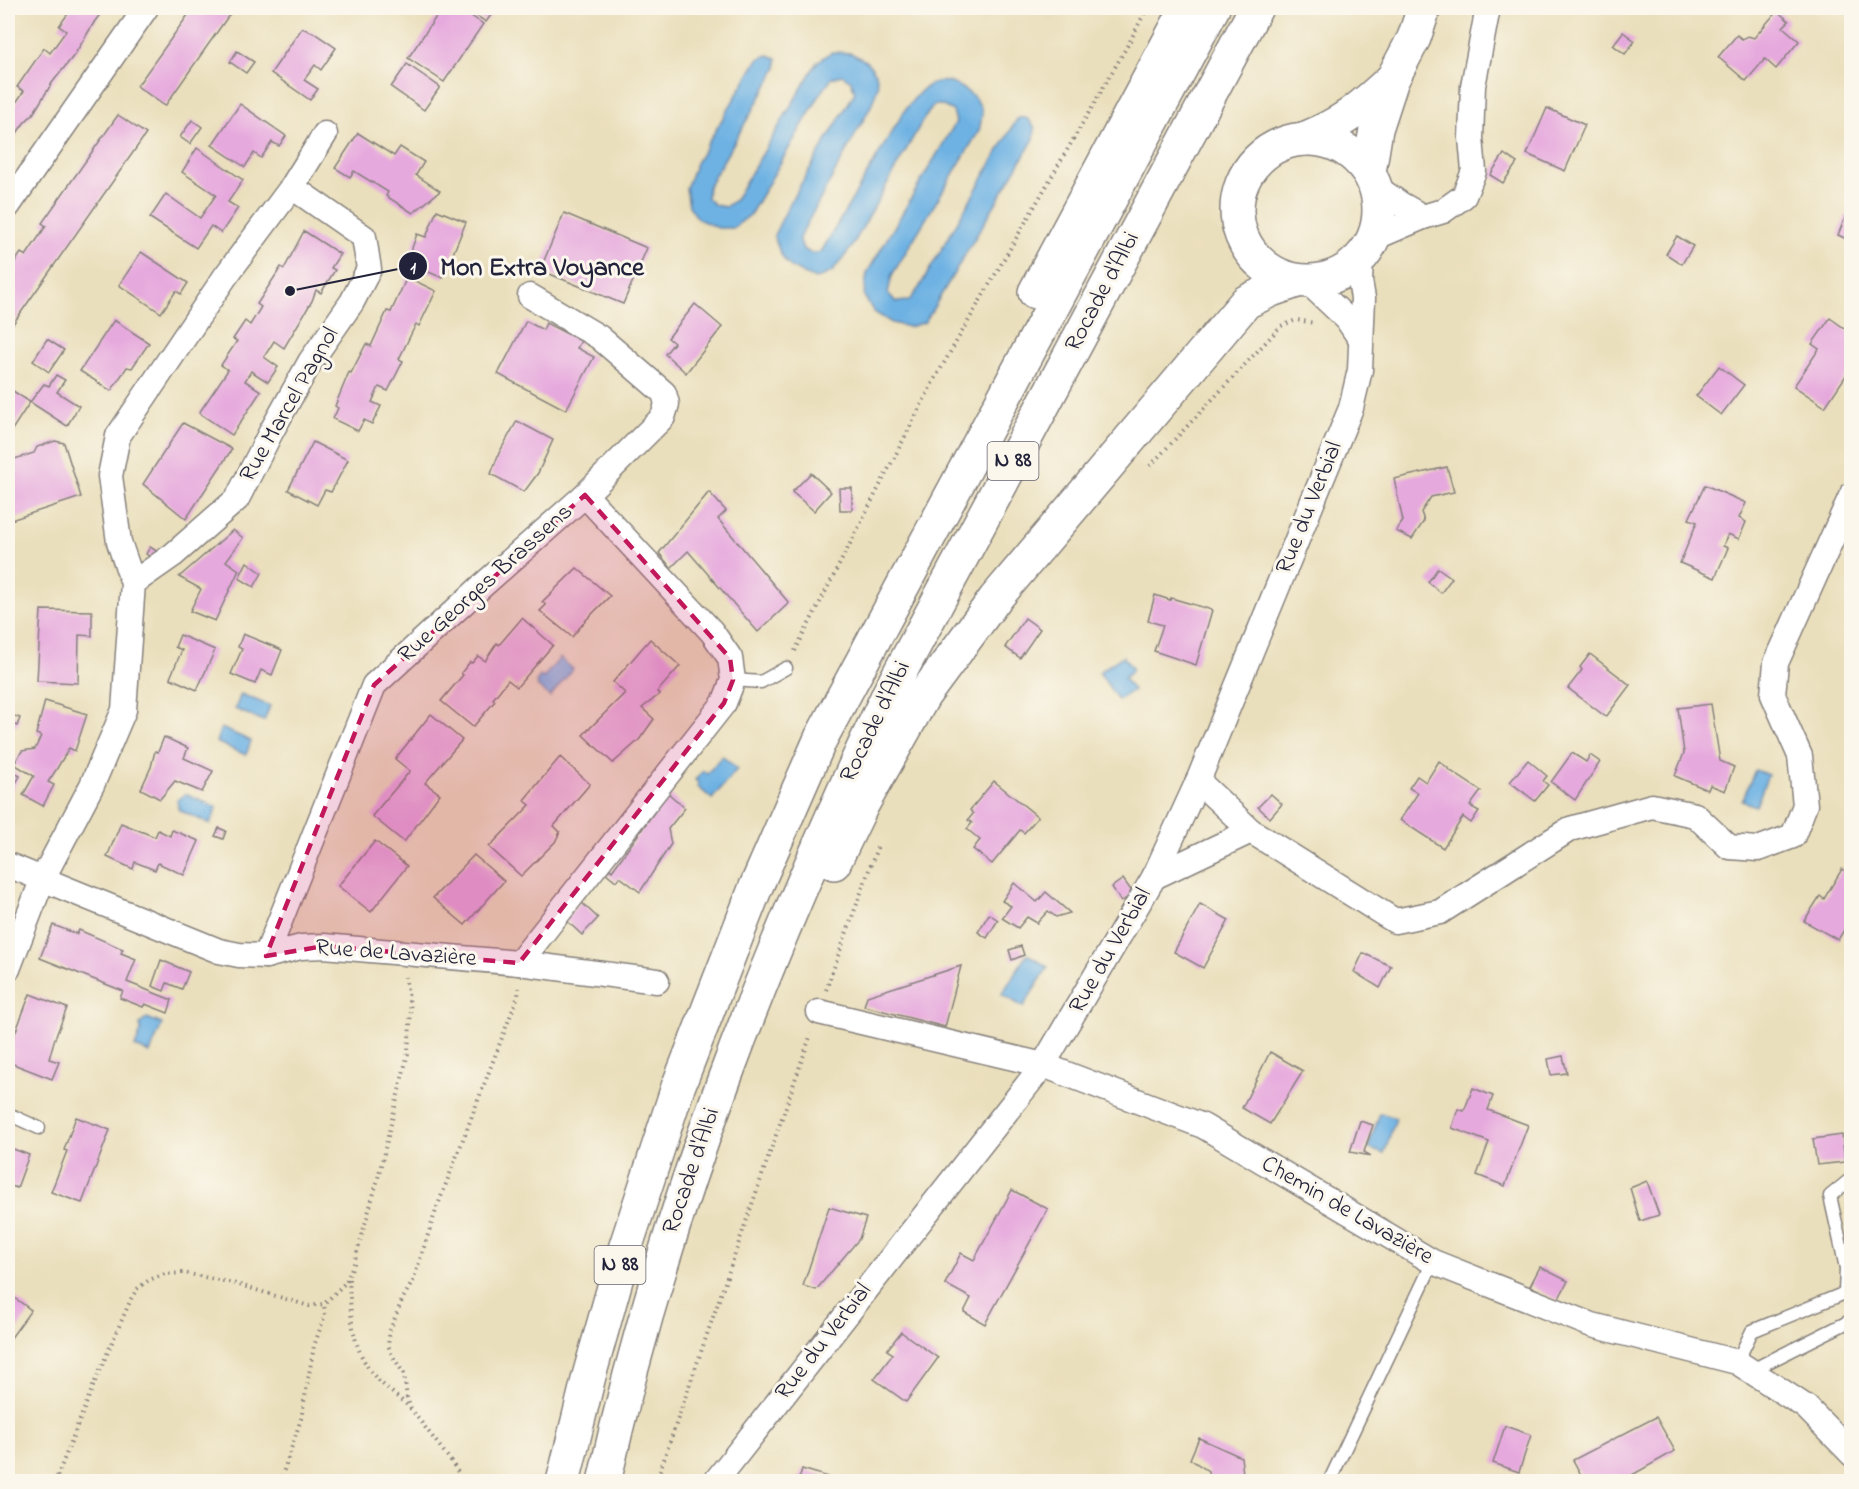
<svg xmlns="http://www.w3.org/2000/svg" width="1859" height="1489" font-family="'Indie Flower',sans-serif">
<style>
.water{fill:#6eb2e3;stroke:#486a8f;stroke-width:1.5}
.building{fill:#e6a9dd}
.lines{fill:none;stroke-linecap:round;stroke-linejoin:round}
.lane-casing{stroke:#86807c;stroke-width:15}
.street-casing{stroke:#86807c;stroke-width:27}
.secondary-casing{stroke:#86807c;stroke-width:36}
.highway-casing{stroke:#86807c;stroke-width:36}
.path{stroke:#86807c;stroke-width:4;stroke-dasharray:1.5 4.5;stroke-linecap:butt}
.lane{stroke:#fff;stroke-width:12}
.street{stroke:#fff;stroke-width:24}
.secondary{stroke:#fff;stroke-width:33}
.highway{stroke:#fff;stroke-width:33}
.marked{fill:#c2185b;fill-opacity:0.2;stroke:#c2185b;stroke-width:4.5;stroke-dasharray:12 8;stroke-linejoin:round}
.labels{text-anchor:middle;dominant-baseline:central;stroke-width:6;stroke-linejoin:round;paint-order:stroke}
.shield{fill:#fbf7ec;stroke:#636270;stroke-width:1.5}
.shield-label{font-size:22px;font-weight:bold;fill:#22223b}
.street-label{font-size:24px;fill:#22223b;stroke:#fbf7ec}
.leader{fill:none;stroke:#22223b;stroke-width:2}
.callout-dot{fill:#22223b;stroke:#fbf7ec;stroke-width:2}
.mark-label{font-size:18px;text-anchor:middle;font-weight:bold;fill:#fff}
.callout-label{font-size:26px;text-anchor:middle;font-weight:bold;fill:#22223b;stroke:#fbf7ec;stroke-width:6;stroke-linejoin:round;paint-order:stroke}
</style>
<rect width="100%" height="100%" fill="#fbf7ec"/>
<filter id="ink" filterUnits="userSpaceOnUse"><feTurbulence type="fractalNoise" baseFrequency=".0167" numOctaves="2"/><feDisplacementMap in="SourceGraphic" scale="12" xChannelSelector="R" yChannelSelector="G"/><feConvolveMatrix kernelMatrix="1 2 1 2 8 2 1 2 1" color-interpolation-filters="sRGB"/></filter>
<filter id="wash" filterUnits="userSpaceOnUse"><feTurbulence type="fractalNoise" baseFrequency=".008" numOctaves="4" result="noise"/><feDisplacementMap in="SourceGraphic" scale="24" xChannelSelector="R" yChannelSelector="G"/><feGaussianBlur stdDeviation="1.35" result="paint"/><feColorMatrix in="noise" values="0 0 0 0 0 0 0 0 0 0 0 0 0 0 0 0 0 1.4 0 .05"/><feComposite in="paint" operator="in"/></filter>
<g filter="url(#wash)">
<rect width="100%" height="100%" fill="#eadfbc"/>
<g class="water">
<path d="M832,52L851,53L866,61L876,73L878,86L871,106L799,238L803,249L813,254L821,252L905,110C914,99 923,85 937,82C953,79 980,96 982,112C982,118 980,126 979,131L892,275L888,293L896,302L909,301L919,288L1017,119L1022,117L1028,119L1035,128L1034,139L925,322L909,327L892,323L874,312L864,296L867,273L956,122L953,111L941,105H934L923,120L851,248L832,272L816,279C788,268 782,264 774,235L791,201L855,92L851,81L842,75L832,78L821,93L750,215L733,228H718L698,219L689,206L686,188L696,163L758,59L768,55L777,58V68L708,187L707,198L715,205L725,207L735,200L817,62Z"/>
<polygon points="1123,656 1133,670 1124,678 1133,690 1118,700 1099,672"/>
<polygon points="560,658 573,669 550,697 537,686 538,684 536,682 540,676 543,678"/>
<polygon points="241,694 270,706 264,721 235,709"/>
<polygon points="221,728 251,741 246,755 216,742"/>
<polygon points="722,756 737,769 712,799 697,786 699,783 695,780 703,771 707,774"/>
<polygon points="1755,770 1768,775 1756,806 1742,801"/>
<polygon points="186,794 217,808 210,824 179,810 177,800"/>
<polygon points="1027,954 1048,967 1023,1007 1002,994"/>
<polygon points="147,1018 162,1024 150,1053 135,1047 141,1031 140,1024"/>
<polygon points="1380,1113 1396,1118 1384,1154 1368,1148"/>
</g>
<g id="blocks">
<g class="building">
<polygon points="72,8 105,8 95,21 75,54 52,83 33,114 24,123 8,146 8,112 9,113 24,91 17,87 44,48 50,53 66,31 59,26"/>
<polygon points="193,8 234,8 165,106 137,86"/>
<polygon points="442,8 459,8 483,24 444,82 408,58"/>
<polygon points="464,8 496,8 486,22"/>
<polygon points="1777,11 1789,21 1783,27 1799,41 1776,69 1765,59 1746,81 1718,57 1737,35 1742,39 1748,36 1754,38"/>
<polygon points="302,28 314,33 336,48 321,70 315,65 304,80 318,89 310,100 271,73"/>
<polygon points="1623,32 1635,41 1625,54 1613,45"/>
<polygon points="237,51 254,62 246,73 230,62"/>
<polygon points="407,64 440,87 424,110 391,87"/>
<polygon points="240,104 286,136 279,146 272,142 261,158 254,153 245,167 212,145"/>
<polygon points="1547,108 1585,125 1565,171 1527,154"/>
<polygon points="118,115 146,134 8,331 8,272 21,253 26,256 46,226 42,223"/>
<polygon points="192,120 202,127 190,144 180,137"/>
<polygon points="358,133 394,156 400,147 424,162 416,175 440,191 413,213 386,196 388,192 354,171 350,177 335,168"/>
<polygon points="197,148 243,180 228,202 238,208 221,233 211,226 196,248 150,218 166,194 200,218 216,195 182,172"/>
<polygon points="1504,154 1517,163 1503,183 1490,175"/>
<polygon points="437,210 466,222 443,278 414,266 412,248 417,234 426,237"/>
<polygon points="564,213 647,248 623,304 540,270"/>
<polygon points="1846,215 1851,218 1851,241 1838,235"/>
<polygon points="304,231 340,254 331,268 335,270 321,293 316,290 312,301 284,348 274,341 264,357 278,367 268,382 251,371 245,381 261,391 232,435 199,413 228,370 221,365 237,341 233,339 245,321 250,325 261,307 257,304 281,267 284,269"/>
<polygon points="1677,236 1693,246 1682,264 1666,254"/>
<polygon points="141,252 188,283 181,294 176,291 161,313 119,285"/>
<polygon points="407,277 436,291 419,326 416,324 399,359 403,361 388,391 379,387 372,402 381,406 372,424 364,420 358,431 333,419 338,408 335,406 349,372 351,373 366,344 371,346 387,311 391,312"/>
<polygon points="695,304 722,327 686,373 665,354 674,343 668,338"/>
<polygon points="1830,318 1851,333 1851,368 1825,407 1794,386 1819,349 1812,344"/>
<polygon points="114,320 149,343 132,368 127,367 111,391 80,371"/>
<polygon points="526,321 543,330 546,323 581,341 577,348 594,357 566,410 498,374"/>
<polygon points="47,339 64,350 49,372 33,361"/>
<polygon points="1719,366 1744,385 1721,415 1696,396"/>
<polygon points="56,375 65,380 57,392 79,406 67,426 30,402 44,384 49,386"/>
<polygon points="13,391 30,402 8,436 8,400"/>
<polygon points="517,421 553,440 538,473 524,492 491,474 499,453"/>
<polygon points="183,423 232,449 186,519 143,484"/>
<polygon points="55,441 64,443 81,497 8,521 8,461 34,453 37,447"/>
<polygon points="313,442 348,460 331,492 325,490 317,505 288,490"/>
<polygon points="1447,467 1454,492 1431,497 1421,512 1424,521 1412,539 1396,531 1403,521 1394,479"/>
<polygon points="811,473 831,492 814,511 792,492"/>
<polygon points="1705,485 1746,503 1739,518 1746,522 1739,539 1728,534 1723,546 1728,548 1715,578 1680,563 1697,522 1689,519"/>
<polygon points="839,488 852,488 852,510 840,510"/>
<polygon points="709,492 726,511 718,519 789,603 758,632 688,551 671,568 659,553"/>
<polygon points="233,530 243,538 226,561 239,570 215,621 190,611 201,589 179,577"/>
<polygon points="150,547 160,553 155,560 146,554"/>
<polygon points="247,562 262,573 254,587 239,578"/>
<polygon points="577,568 610,596 586,620 572,637 540,611 546,605 542,602"/>
<polygon points="1438,568 1452,578 1441,593 1428,582"/>
<polygon points="1155,595 1170,600 1171,598 1212,610 1196,665 1154,651 1163,625 1148,621"/>
<polygon points="41,610 92,611 92,636 79,635 78,683 37,681"/>
<polygon points="522,618 553,645 517,687 508,680 493,699 495,701 473,727 441,701 463,675 461,673 470,662 472,663 478,656 485,661 497,643 499,645"/>
<polygon points="1025,618 1040,629 1020,658 1005,647"/>
<polygon points="243,634 282,650 272,675 261,670 255,684 231,674 242,649 238,647"/>
<polygon points="180,635 215,650 197,690 170,678 182,650 175,647"/>
<polygon points="650,639 680,666 657,692 660,694 642,708 654,719 639,740 613,763 583,735 625,693 613,682"/>
<polygon points="1590,654 1630,685 1606,717 1568,688 1582,670 1580,667"/>
<polygon points="45,701 87,714 75,751 69,748 56,770 48,782 54,785 43,806 23,795 34,776 14,764 22,751 35,749 41,736 36,734"/>
<polygon points="1711,704 1720,761 1734,767 1725,791 1710,785 1708,790 1675,776 1684,753 1678,708"/>
<polygon points="431,714 462,740 425,783 440,794 404,842 372,816 410,771 395,759"/>
<polygon points="11,715 20,718 17,726 8,722"/>
<polygon points="164,737 188,748 184,758 213,771 202,792 175,781 160,799 141,789 151,767 155,751 158,752"/>
<polygon points="1572,753 1586,762 1590,755 1600,762 1575,800 1551,782"/>
<polygon points="560,757 590,784 554,826 560,832 555,842 521,876 489,847 530,805 524,800"/>
<polygon points="1528,760 1547,776 1543,781 1548,785 1535,801 1510,782"/>
<polygon points="1439,761 1448,768 1448,769 1481,791 1470,806 1479,811 1471,823 1463,817 1443,848 1400,820 1418,793 1409,788 1417,776 1426,782"/>
<polygon points="8,769 20,776 8,797"/>
<polygon points="994,781 1038,817 1024,833 1020,830 992,864 973,849 980,840 967,829 972,823 968,820 973,814 970,810"/>
<polygon points="668,793 685,808 668,829 671,844 640,892 620,877 616,881 606,873 610,869 612,871"/>
<polygon points="1271,794 1282,804 1270,818 1258,807"/>
<polygon points="121,823 155,837 158,830 170,836 172,830 199,841 184,875 158,863 155,870 135,862 133,869 107,857"/>
<polygon points="219,828 226,831 223,839 215,836"/>
<polygon points="375,841 407,866 371,912 338,886"/>
<polygon points="474,855 504,881 465,925 433,898"/>
<polygon points="1842,869 1851,875 1851,918 1838,940 1804,921 1820,896 1824,899"/>
<polygon points="1123,879 1133,893 1121,902 1112,887"/>
<polygon points="1014,883 1037,902 1046,892 1070,913 1056,917 1048,911 1037,923 1027,917 1018,928 1002,918 1011,906 1002,901"/>
<polygon points="581,902 598,918 582,935 565,919"/>
<polygon points="1200,904 1229,920 1203,968 1174,952"/>
<polygon points="989,914 998,920 987,938 978,932"/>
<polygon points="53,925 77,934 79,930 123,949 121,953 136,959 127,982 172,1000 168,1013 145,1004 143,1007 120,998 123,991 40,958"/>
<polygon points="1021,946 1024,955 1012,960 1009,950"/>
<polygon points="1363,953 1391,966 1380,988 1354,972"/>
<polygon points="161,960 189,972 182,989 167,983 164,991 152,986"/>
<polygon points="961,966 945,1027 864,1006 867,996"/>
<polygon points="30,994 67,1008 54,1041 49,1059 59,1062 52,1079 8,1062 8,1052"/>
<polygon points="1270,1052 1303,1071 1270,1124 1242,1108"/>
<polygon points="1563,1056 1567,1073 1551,1075 1548,1059"/>
<polygon points="1473,1088 1493,1096 1488,1110 1528,1125 1505,1186 1477,1175 1489,1142 1452,1128 1458,1109 1464,1111"/>
<polygon points="76,1117 110,1130 82,1203 51,1192 67,1151 64,1150"/>
<polygon points="1360,1121 1373,1125 1364,1152 1371,1156 1350,1152"/>
<polygon points="1842,1135 1845,1162 1817,1165 1813,1139"/>
<polygon points="8,1147 29,1155 17,1188 8,1185"/>
<polygon points="1647,1181 1659,1215 1640,1221 1630,1188"/>
<polygon points="1012,1190 1048,1209 985,1324 964,1312 971,1298 945,1284 961,1253 974,1260"/>
<polygon points="829,1207 866,1218 859,1239 816,1290 803,1286"/>
<polygon points="1540,1267 1568,1281 1558,1300 1530,1286"/>
<polygon points="8,1293 31,1310 8,1342"/>
<polygon points="901,1332 938,1358 906,1402 874,1379 893,1354 887,1350"/>
<polygon points="1656,1417 1675,1451 1632,1475 1636,1482 1585,1482 1573,1460"/>
<polygon points="1505,1426 1531,1435 1519,1472 1493,1463"/>
<polygon points="1199,1438 1241,1457 1244,1482 1209,1482 1208,1471 1190,1459"/>
<polygon points="802,1469 842,1481 842,1482 798,1482"/>
</g>
</g>
</g>
<g filter="url(#ink)">
<use href="#blocks" fill-opacity="0" stroke="#86807c" stroke-width="1.5"/>
<g class="lines">
<g class="lane-casing">
<g id="lane">
<polyline points="733,680 761,682 786,668"/>
<polyline points="8,1114 39,1128"/>
<polyline points="1737,1362 1752,1331 1845,1293 1846,1268 1830,1196 1852,1178"/>
<polyline points="1750,1371 1852,1320"/>
<polyline points="1329,1482 1433,1262"/>
</g>
</g>
<g class="street-casing">
<g id="street">
<polyline points="292,187 325,134"/>
<polyline points="1376,187 1402,205 1423,217"/>
<polyline points="8,206 146,8"/>
<polyline points="1374,238 1423,217 1443,211 1464,196 1474,171 1471,138 1473,86 1488,8"/>
<polyline points="1308,282 1347,319 1361,340"/>
<polyline points="530,296 599,337 664,393 667,404 663,417 585,495"/>
<polyline points="1198,781 1251,831 1395,921 1440,912 1570,829 1652,806 1695,815 1729,847 1758,849 1793,836 1805,805 1800,756 1773,695 1776,663 1852,494"/>
<polyline points="8,865 219,951 239,955 266,956 301,947 324,946 519,963 657,981"/>
<polyline points="1154,877 1251,831"/>
<polyline points="266,956 374,685 482,586 585,495 712,632 730,658 733,680 724,703 519,963"/>
<polyline points="8,969 43,878 92,785 124,710 133,583 119,542 110,476 118,436 225,277 292,187 364,237 369,269 352,302 310,362 271,432 237,499 173,555 133,583"/>
<polyline points="819,1012 1043,1065 1203,1126 1433,1262 1592,1325 1737,1362 1806,1407 1852,1454"/>
<polyline points="715,1482 1043,1065 1154,877 1198,781 1351,408 1360,370 1363,298 1360,281 1361,259"/>
</g>
</g>
<g class="secondary-casing">
<g id="secondary">
<path d="M1304,139C1344,123 1359,109 1390,81"/>
<circle cx="1308" cy="210" r="71"/>
<polyline points="1369,172 1376,129 1392,80 1414,38 1424,8"/>
</g>
</g>
<g class="highway-casing">
<g id="highway">
<polyline points="1035,292 1187,8"/>
<polyline points="834,863 862,805 924,695 995,599 1246,302 1271,290 1297,281"/>
<polyline points="563,1482 589,1376 623,1255 678,1087 755,889 821,738 1213,8"/>
<path d="M604,1482C665,1206 769,946 890,691L1256,8"/>
</g>
</g>
<g class="path">
<polyline points="1150,466 1281,326 1296,320 1314,323"/>
<polyline points="795,651 933,382 1129,43 1147,8"/>
<polyline points="826,990 878,845"/>
<path d="M349,1279C351,1313 350,1344 372,1373C381,1385 399,1397 410,1408"/>
<polyline points="55,1482 96,1379 131,1299 137,1289 149,1280 165,1274 184,1273 233,1283 309,1306 324,1304 346,1282 354,1263 377,1182 408,1053 411,1010 405,977"/>
<polyline points="280,1482 301,1419 314,1346 325,1315 324,1304"/>
<polyline points="464,1482 451,1461 411,1409 407,1398 404,1374 392,1355 388,1345 390,1330 402,1300 413,1281 436,1210 518,996 519,988"/>
<polyline points="656,1482 811,1034"/>
</g>
<use href="#lane" class="lane"/>
<use href="#street" class="street"/>
<use href="#secondary" class="secondary"/>
<use href="#highway" class="highway"/>
</g>
</g>
<path class="marked" d="M585,495L730,658L733,680L724,703L519,963L324,946L266,956L374,685Z"/>
<g class="labels">
<g class="shield">
<rect x="987.5" y="442" width="51" height="38" rx="4.5"/>
<rect x="594.5" y="1246" width="51" height="38" rx="4.5"/>
</g>
<g class="shield-label">
<text x="1013" y="461">N 88</text>
<text x="620" y="1265">N 88</text>
</g>
<g class="street-label">
<text transform="translate(1103 292) rotate(-62)">Rocade d'Albi</text>
<text transform="translate(290 405) rotate(-60)">Rue Marcel Pagnol</text>
<text transform="translate(1310 508) rotate(-68)">Rue du Verbial</text>
<text transform="translate(486 584) rotate(-42)">Rue Georges Brassens</text>
<text transform="translate(876 722) rotate(-64)">Rocade d'Albi</text>
<text transform="translate(1111 951) rotate(-60)">Rue du Verbial</text>
<text transform="translate(396 954) rotate(4)">Rue de Lavazière</text>
<text transform="translate(692 1171) rotate(-71)">Rocade d'Albi</text>
<text transform="translate(1347 1211) rotate(30)">Chemin de Lavazière</text>
<text transform="translate(824 1342) rotate(-52)">Rue du Verbial</text>
</g>
</g>
<path class="leader" d="M290 291L413 266"/>
<g class="callout-dot">
<circle cx="290" cy="291" r="6"/>
<circle cx="413" cy="266" r="15"/>
</g>
<g class="mark-label">
<text x="413" y="273">1</text>
</g>
<g class="callout-label">
<text x="542" y="275">Mon Extra Voyance</text>
</g>
<rect width="1859" height="1489" fill="none" stroke="#fbf7ec" stroke-width="30"/>
</svg>
